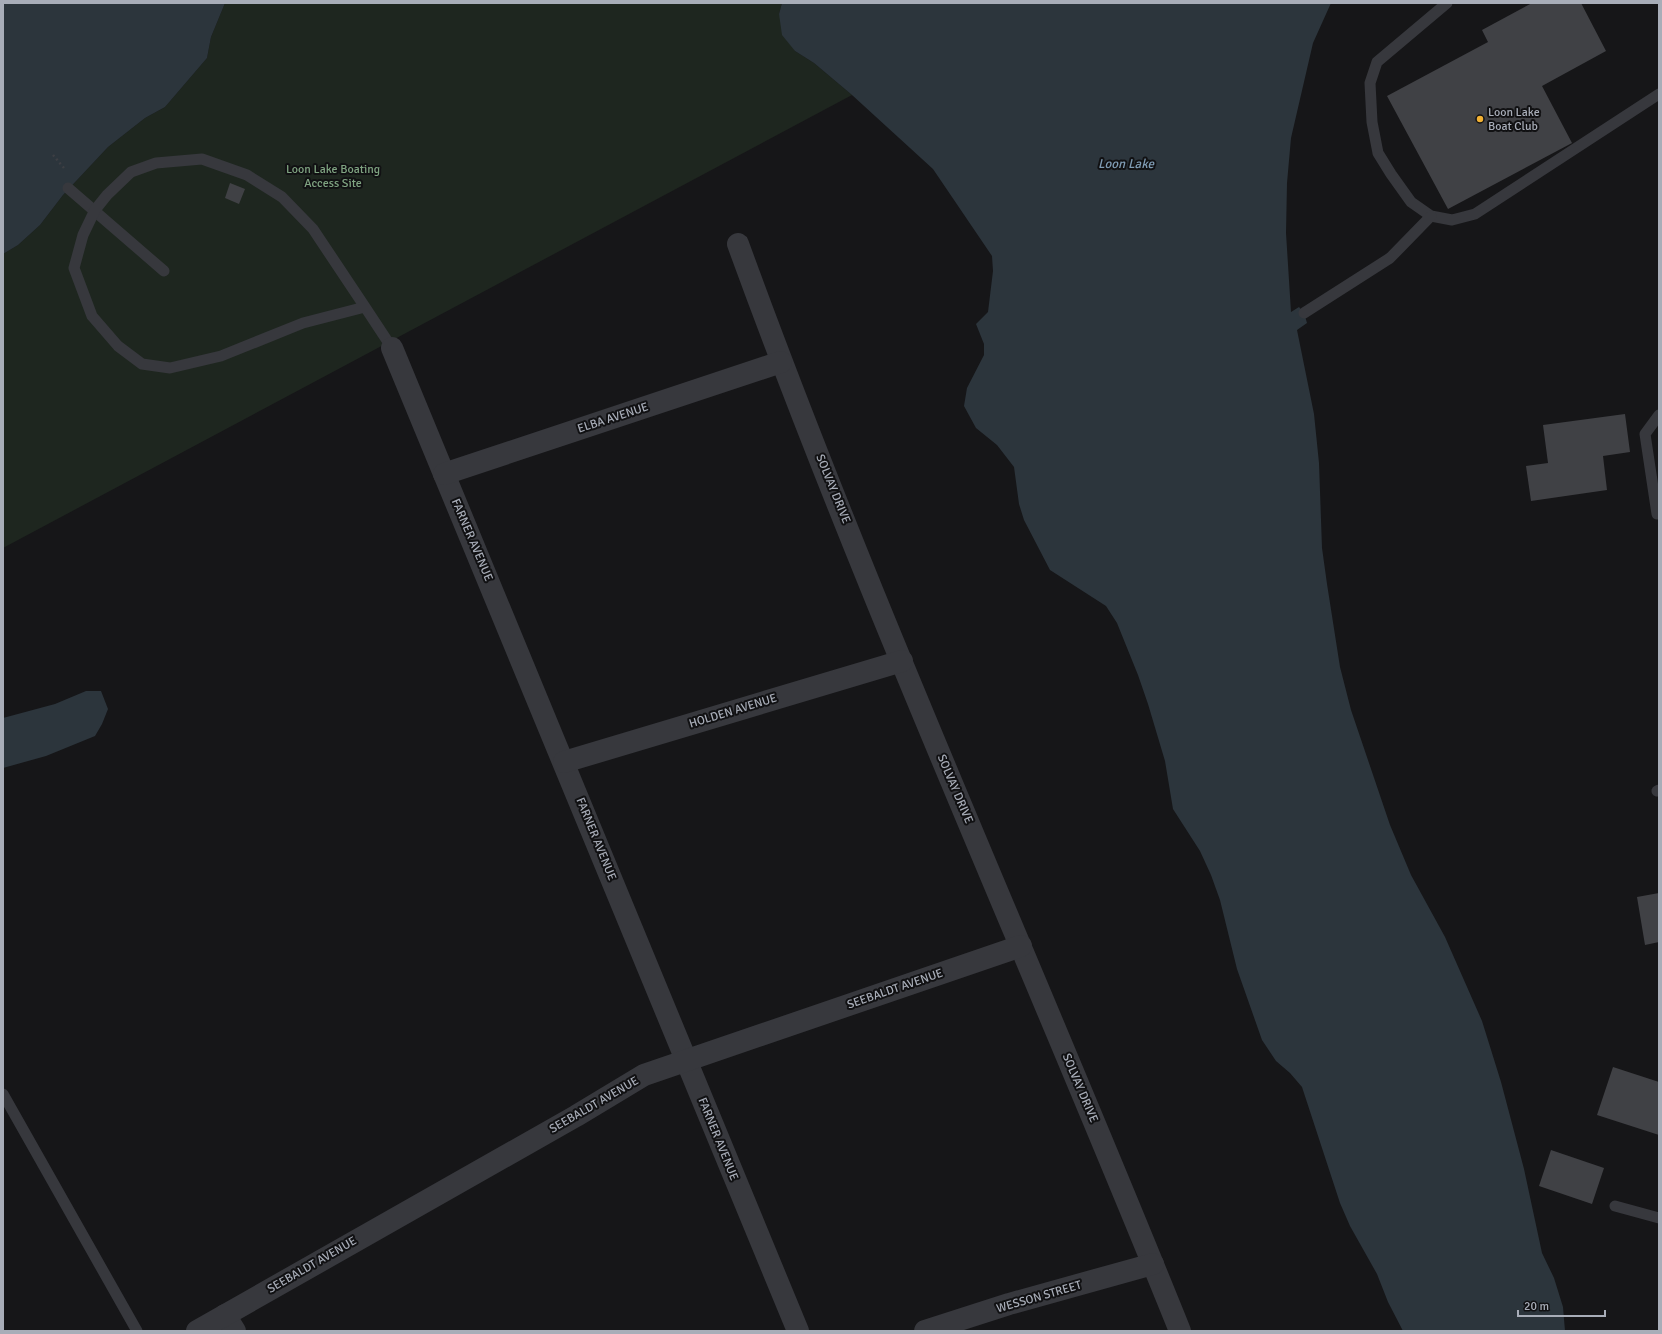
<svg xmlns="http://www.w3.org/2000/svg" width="1662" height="1334" font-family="Signika,sans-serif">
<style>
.green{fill:#1e261f}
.water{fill:#2c353c}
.building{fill:#404145}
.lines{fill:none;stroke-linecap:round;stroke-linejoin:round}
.path{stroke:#3d3f44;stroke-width:2.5;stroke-dasharray:2 3;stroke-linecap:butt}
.lane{stroke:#37383d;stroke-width:11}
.street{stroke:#37383d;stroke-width:22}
.poi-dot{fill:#f2b134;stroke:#111113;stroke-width:1.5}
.labels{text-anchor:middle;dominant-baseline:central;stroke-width:4;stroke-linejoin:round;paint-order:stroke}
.poi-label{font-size:12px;fill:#a8adb8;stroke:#111113;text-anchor:start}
.park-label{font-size:12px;fill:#7fa381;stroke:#111113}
.street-label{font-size:12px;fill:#a8adb8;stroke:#111113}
.water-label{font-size:13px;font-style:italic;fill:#7f9bb3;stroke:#111113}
</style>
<rect width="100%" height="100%" fill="#161618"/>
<polygon class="green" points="225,3 782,3 779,14 795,51 814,63 852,95 3,548 3,254 18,245 40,225 63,195 108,147 145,118 165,107 207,58 211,37"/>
<g class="water">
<polygon points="3,3 225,3 211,37 207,58 165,107 145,118 108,147 63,195 40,225 18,245 3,254"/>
<polygon points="782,3 1331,3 1313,43 1291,138 1287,183 1286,233 1291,312 1299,307 1304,313 1307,323 1297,330 1314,414 1319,463 1322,548 1327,584 1340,667 1351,710 1390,825 1411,875 1445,937 1482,1021 1501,1082 1524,1169 1542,1253 1554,1278 1563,1307 1565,1331 1403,1331 1388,1302 1377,1274 1350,1226 1340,1203 1302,1087 1290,1073 1276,1061 1262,1040 1237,969 1220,900 1211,875 1200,851 1173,809 1165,761 1148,704 1138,675 1117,623 1106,606 1050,570 1024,520 1019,504 1014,467 997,445 976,428 964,406 967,388 984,355 984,344 976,324 988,312 993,271 992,256 933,169 852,95 814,63 795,51 782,35 779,14"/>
<polygon points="86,691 101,691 108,709 102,724 95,736 46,756 3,768 3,718 55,704"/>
</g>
<g class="building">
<polygon points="1532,3 1581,3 1606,51 1542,86 1572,143 1448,209 1387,96 1488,42 1482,30"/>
<polygon points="230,183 245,189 239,204 225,198"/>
<polygon points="1625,414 1630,452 1603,456 1607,490 1531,501 1526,466 1548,463 1543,425"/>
<polygon points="1659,893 1659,942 1645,945 1637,897"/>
<polygon points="1613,1067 1659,1082 1659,1135 1597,1115"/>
<polygon points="1551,1150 1604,1168 1592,1204 1539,1186"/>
</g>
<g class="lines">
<polyline class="path" points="53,155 64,168"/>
<g class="lane">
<polyline points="1447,3 1377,62 1370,83 1372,122 1378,153 1391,174 1411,202 1431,216 1452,220 1475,214 1659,94"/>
<polyline points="68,188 164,271"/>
<polyline points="365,307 303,323 221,356 170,368 142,364 118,346 92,316 74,268 83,235 95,210 107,195 131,172 156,163 202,159 247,175 282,197 313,229 365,307 392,348"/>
<polyline points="1304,313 1390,258 1431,216"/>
<polyline points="1657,514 1645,434 1659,415"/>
<polyline points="1657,791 1659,790"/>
<polyline points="3,1094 137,1331"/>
<polyline points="1615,1206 1659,1218"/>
</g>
<g class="street">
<path d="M738,244C872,612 1034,968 1180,1331"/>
<polyline points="392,348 798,1331"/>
<polyline points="444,474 781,362"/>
<polyline points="564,762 902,661"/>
<polyline points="225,1315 235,1331"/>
<polyline points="197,1331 576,1116 644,1075 1021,946"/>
<polyline points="925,1331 1009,1304 1153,1264"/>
</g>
</g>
<circle class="poi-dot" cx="1480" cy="119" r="4"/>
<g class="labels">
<g class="poi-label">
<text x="1488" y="112">Loon Lake<tspan x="1488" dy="14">Boat Club</tspan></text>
</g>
<g class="park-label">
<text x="333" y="169">Loon Lake Boating<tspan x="333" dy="14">Access Site</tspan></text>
</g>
<g class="street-label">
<text transform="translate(613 418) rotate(-18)">ELBA AVENUE</text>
<text transform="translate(833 489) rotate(68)">SOLVAY DRIVE</text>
<text transform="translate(472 540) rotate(67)">FARNER AVENUE</text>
<text transform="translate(733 711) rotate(-17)">HOLDEN AVENUE</text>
<text transform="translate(955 789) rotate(67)">SOLVAY DRIVE</text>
<text transform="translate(596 839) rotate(68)">FARNER AVENUE</text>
<text transform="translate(895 989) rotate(-19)">SEEBALDT AVENUE</text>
<text transform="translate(1080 1088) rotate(67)">SOLVAY DRIVE</text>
<text transform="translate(594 1105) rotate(-30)">SEEBALDT AVENUE</text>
<text transform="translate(718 1139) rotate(68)">FARNER AVENUE</text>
<text transform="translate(312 1265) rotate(-30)">SEEBALDT AVENUE</text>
<text transform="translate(1039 1297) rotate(-16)">WESSON STREET</text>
</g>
<g class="water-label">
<text x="1126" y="164">Loon Lake</text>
</g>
</g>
<rect width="1662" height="1334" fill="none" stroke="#a8adb8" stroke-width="8"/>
<path d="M1518 1310v6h87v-6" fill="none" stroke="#a8adb8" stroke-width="2"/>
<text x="1524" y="1310" font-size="12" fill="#a8adb8" stroke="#111113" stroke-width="3" paint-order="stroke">20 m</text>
</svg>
